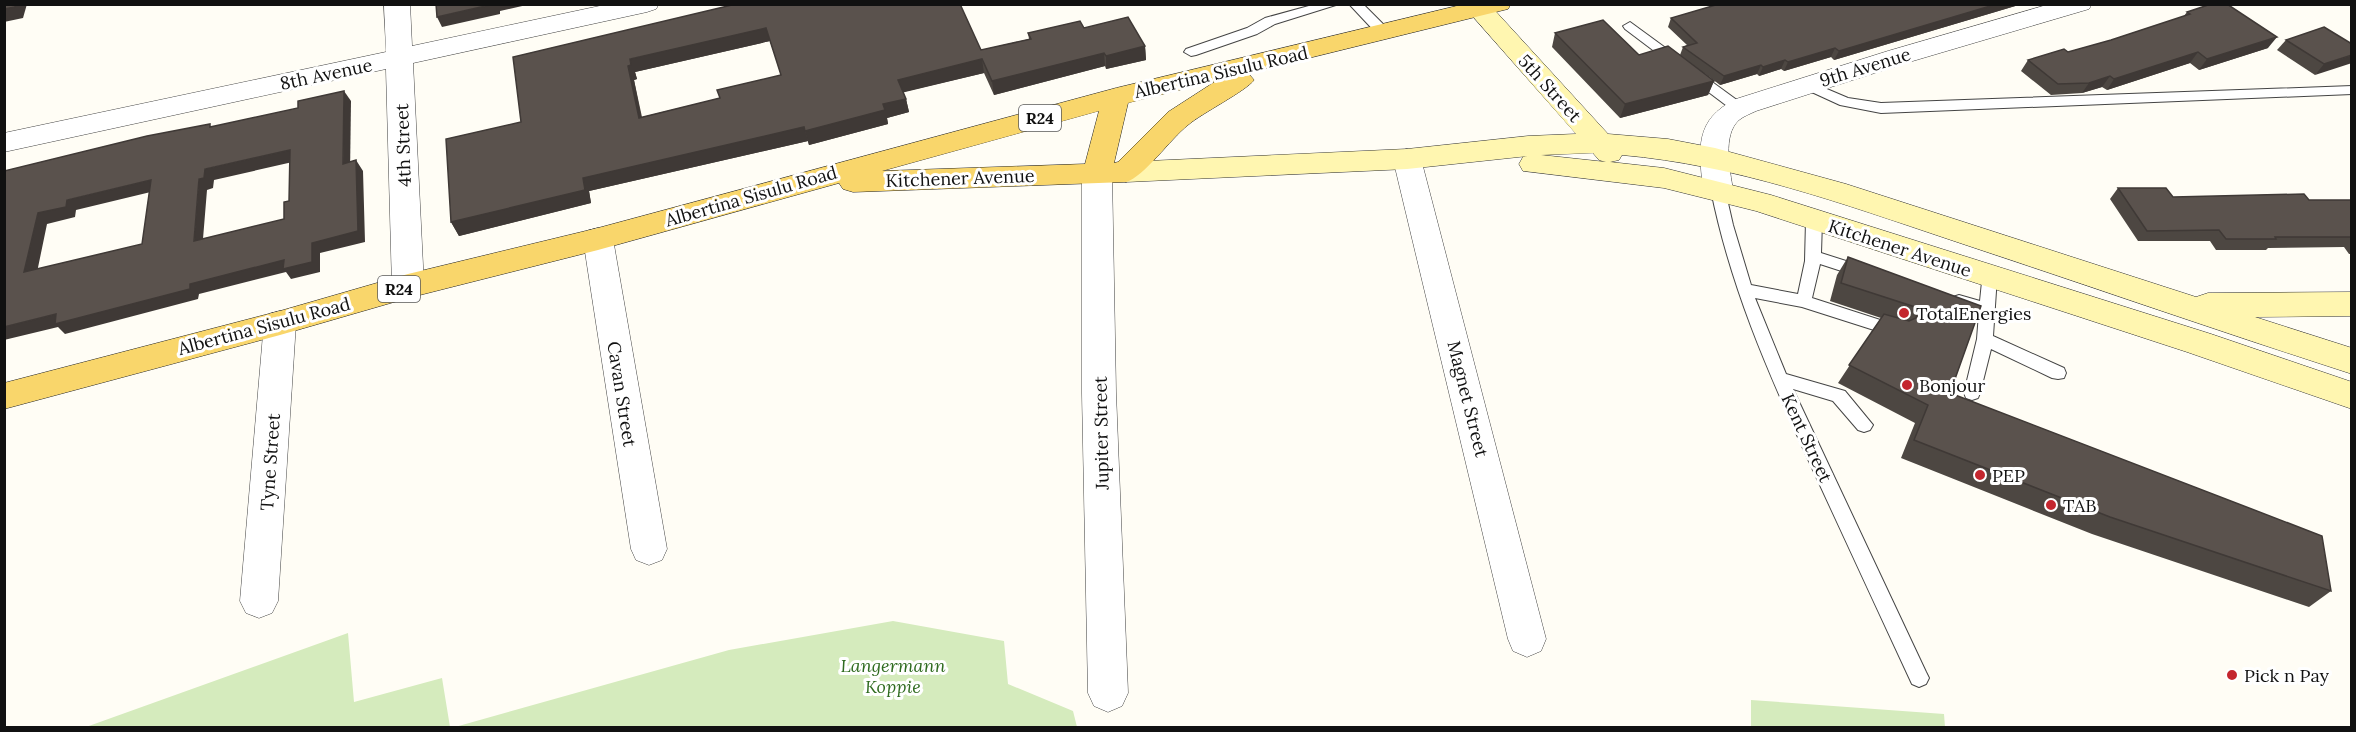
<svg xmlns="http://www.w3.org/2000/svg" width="2356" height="732" font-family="Lora,serif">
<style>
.green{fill:#d5ebbd}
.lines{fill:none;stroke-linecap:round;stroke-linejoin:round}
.lane-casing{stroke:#444;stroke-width:2}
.street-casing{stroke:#444;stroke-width:1}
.secondary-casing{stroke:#333;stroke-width:1}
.primary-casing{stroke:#222;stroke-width:1}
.lane{fill:#fff;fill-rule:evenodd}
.street{fill:#fff;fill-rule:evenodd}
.secondary{fill:#fff6b0;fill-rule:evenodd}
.primary{fill:#f9d66b;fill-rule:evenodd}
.wall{fill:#4d4742;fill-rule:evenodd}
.shaded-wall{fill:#3f3936}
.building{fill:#5a524d;stroke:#3f3936;stroke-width:1.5;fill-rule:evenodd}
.poi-dot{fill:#c4262e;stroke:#fff;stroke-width:2}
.labels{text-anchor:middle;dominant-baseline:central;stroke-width:6;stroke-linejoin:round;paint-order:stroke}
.shield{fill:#fff;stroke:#585858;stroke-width:1.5}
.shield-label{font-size:16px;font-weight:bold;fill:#111}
.street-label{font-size:18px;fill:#111;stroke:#fff}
.poi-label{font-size:18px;fill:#111;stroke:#fff;text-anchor:start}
.park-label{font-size:18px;font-style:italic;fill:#2f6b1f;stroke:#fff}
</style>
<rect width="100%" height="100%" fill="#fffdf5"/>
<g class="green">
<polygon points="893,621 1004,641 1008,684 1073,711 1077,727 455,727 729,650"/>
<polygon points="348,633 354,702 442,678 450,727 86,727"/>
<polygon points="1751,700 1944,714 1945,727 1751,727"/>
</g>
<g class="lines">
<g class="lane-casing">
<g id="lane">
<polygon points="1316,4 1339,4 1275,24 1257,34 1196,55 1191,56 1184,52 1186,49 1247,28 1265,18"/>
<polygon points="1349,4 1363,4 1389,30 1391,33 1389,36 1379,36"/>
<polygon points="1630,22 1745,106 1747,109 1745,112 1735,112 1625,29 1623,26"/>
<polygon points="1808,81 1848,98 1881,103 2352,86 2352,94 1881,113 1840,105 1803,88 1801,85"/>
<path d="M1718,185L1725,190L1733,225L1751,285L1798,294L1805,261L1806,221L1814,216L1819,217L1822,221L1821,253L1868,268L1871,272L1868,276L1863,278L1820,264L1812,298L1902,327L1904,331L1902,335L1896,337L1802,307L1755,298L1786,374L1845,391L1873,425L1870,430L1864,432L1858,430L1833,401L1793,389L1926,672L1929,678L1926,684L1919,687L1912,684C1877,609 1842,533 1807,457C1767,370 1730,285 1711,190Z"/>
<polygon points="1989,270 1995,272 1997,276 1993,336 2064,368 2066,373 2064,378 2058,379 2052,378 1991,349 1980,393 1978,398 1972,400 1966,398 1964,393 1977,339 1979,313 1953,305 1951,301 1953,297 1959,295 1980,301 1983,272"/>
</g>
</g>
<g class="street-casing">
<g id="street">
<polygon points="384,4 410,4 412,46 609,4 659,4 656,9 647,12 413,63 424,286 419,294 408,298 397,294 392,286 386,69 4,152 4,133 386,52"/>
<path d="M2050,4H2092L2089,9L1906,63L1756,111C1750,114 1744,116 1739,120C1722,135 1730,170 1733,190L1728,197L1718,200L1708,197L1703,190C1699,148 1694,120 1736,99L1888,51Z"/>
<polygon points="1407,149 1417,152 1421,159 1546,639 1541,651 1527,657 1513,651 1508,639 1393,159 1397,152"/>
<polygon points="1097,163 1107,166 1112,173 1116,393 1128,693 1122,706 1108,712 1094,706 1088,693 1082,393 1082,173 1087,166"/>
<polygon points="598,228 609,231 613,239 667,549 662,560 649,565 636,560 631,549 583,239 587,231"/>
<polygon points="280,311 291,314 296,323 278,601 272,613 259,618 246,613 240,601 264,323 269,314"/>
</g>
</g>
<g class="secondary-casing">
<path id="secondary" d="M1462,4H1489L1608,134L1668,139L1715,148L1846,184L2196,297L2208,293L2352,292V316L2255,317L2352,348V374C2218,331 2084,284 1951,240C1844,204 1736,165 1622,155L1619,160L1610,162L1664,168L1771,195L2211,334L2352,382V409L2187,352L1756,211L1664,188L1523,171L1519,164L1523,157L1528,156L1407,169L1126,182L1116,179L1111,172L1116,165L1126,162L1407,149L1528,136L1576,134ZM1593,153L1599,160L1606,162L1541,155Z"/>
</g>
<g class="primary-casing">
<path id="primary" d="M1465,4H1511L1508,9L1248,73L1254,80C1246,91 1202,113 1188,125C1170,139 1144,177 1126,182L853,192L843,189L839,183L598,250L408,298L280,335L4,409V383L280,311L408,274L598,228L1116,88ZM1216,81L1168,112L1118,162L1114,163L1128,103ZM1099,111L1085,164L882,171Z"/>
</g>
<use href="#lane" class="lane"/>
<use href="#street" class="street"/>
<use href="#secondary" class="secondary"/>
<use href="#primary" class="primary"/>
</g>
<g class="wall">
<path d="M736,4L981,50L1029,39L1028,33L1084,28L1145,46L1146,60L1106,69L1105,66L994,95L984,73L903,92L906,99L909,112L887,118L888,124L809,145L808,141L589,191L591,203L459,236L451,222L521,122ZM770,41L781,75L720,98L642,117L634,80L637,79L635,72Z"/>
<polygon points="2022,4 1834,60 1831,57 1784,71 1781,69 1759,76 1757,74 1720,85 1703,72 1714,81 1708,95 1620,118 1552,47 1555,33 1639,55 1680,55 1683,47 1687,45 1668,27 1671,18"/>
<polygon points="2187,12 2268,48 2199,70 2190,63 2107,90 2102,87 2082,93 2051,95 2021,71 2028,60 2068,52 2111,40 2184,16"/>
<polygon points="2286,40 2352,44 2315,75 2277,50"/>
<polygon points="2118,188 2173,197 2309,200 2352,200 2352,254 2349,254 2344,247 2268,248 2266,250 2216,250 2210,241 2138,241 2110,199"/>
<polygon points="1848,257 1981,306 1950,393 2331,591 2309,607 2092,534 1901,458 1915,423 1838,383 1881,318 1830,301 1837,275"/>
</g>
<g class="shaded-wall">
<polygon points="15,4 27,4 23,18 4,22 4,9"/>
<polygon points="494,4 531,4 500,11 500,14 442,27 437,17"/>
<polygon points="1997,4 2022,4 1834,60 1839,51"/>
<polygon points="766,28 770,41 635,72 637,79 634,80 644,131 639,118 628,66 630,59"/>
<polygon points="2277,37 2268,48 2199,70 2207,59"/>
<polygon points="1145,46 1146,60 1106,69 1106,56"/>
<polygon points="1835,48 1831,57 1784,71 1788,62"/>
<polygon points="2198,52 2190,63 2107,90 2114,79"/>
<polygon points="1104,53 1105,66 994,95 992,81"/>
<polygon points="2352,55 2352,63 2315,75 2324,64"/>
<polygon points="982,59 984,73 901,93 898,80"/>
<polygon points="1785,60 1781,69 1759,76 1763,67"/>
<polygon points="1761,65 1757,74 1720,85 1724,76"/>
<polygon points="2110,76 2102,87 2082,93 2089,83"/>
<polygon points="1714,81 1708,95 1620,118 1625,104"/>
<polygon points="344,91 351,101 350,174 343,164"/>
<polygon points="906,99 909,112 887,118 888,124 809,145 805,131 883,104"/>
<polygon points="804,127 808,141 589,191 591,203 459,236 451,222 583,178"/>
<polygon points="290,150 297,161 214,180 213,188 207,190 202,251 194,241 199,179 205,169"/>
<polygon points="356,160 363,171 365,242 320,253 320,272 291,279 286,272 199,294 198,299 65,334 58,327 4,340 4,327 56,314 312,243"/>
<polygon points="151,180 159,190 76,210 75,217 47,224 35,282 24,272 38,213 67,200"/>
</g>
<g class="building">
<polygon points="4,4 15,4 15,7 4,9"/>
<polygon points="436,4 494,4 437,17"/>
<path d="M736,4H960L981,50L1031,39L1028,33L1080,21L1084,28L1128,17L1145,46L1106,56L1104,53L992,81L982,59L898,80L906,99L883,104L885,110L805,131L804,127L583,178L585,190L451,222L446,139L521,122L513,57ZM766,28L781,75L717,90L720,98L639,118L628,66L631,65L630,59Z"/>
<polygon points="1719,4 1997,4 1839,51 1835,48 1788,62 1785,60 1763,67 1761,65 1724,76 1683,47 1697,43 1671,18"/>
<polygon points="2211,4 2227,4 2277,37 2207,59 2198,52 2114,79 2110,76 2089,83 2058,84 2028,60 2064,49 2068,52 2111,40 2190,14 2187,12"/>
<polygon points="1603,20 1639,55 1668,46 1714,81 1625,104 1555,33"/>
<polygon points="2324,27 2352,44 2352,55 2324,64 2286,40"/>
<path d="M344,91L343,164L356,160L358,231L312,243V262L283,269L284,260L190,284V289L55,324L56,314L4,327V171L147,136L210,124V127L298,108V101ZM290,150L289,201L284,202V219L194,241L199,179L204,178L205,169ZM151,180L142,244L24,272L38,213L66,207L67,200Z"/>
<polygon points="2118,188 2166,188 2173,197 2304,194 2309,200 2352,200 2352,237 2275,237 2276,239 2226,239 2219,230 2147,231"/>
<polygon points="1848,257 1981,306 1950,393 2322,536 2331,591 2110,517 1914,440 1928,405 1849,365 1884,314 1909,321 1916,318 1918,312 1915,307 1841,283"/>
</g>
<g class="poi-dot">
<circle cx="1904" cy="313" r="6"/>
<circle cx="1907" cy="385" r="6"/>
<circle cx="1980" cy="475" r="6"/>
<circle cx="2051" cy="505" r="6"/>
<circle cx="2232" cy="675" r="6"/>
</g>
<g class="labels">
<g class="shield">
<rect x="1019" y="105" width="42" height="26" rx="4.5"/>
<rect x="378" y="276" width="42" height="26" rx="4.5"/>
</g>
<g class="shield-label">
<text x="1040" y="118">R24</text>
<text x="399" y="289">R24</text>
</g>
<g class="street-label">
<text transform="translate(1865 67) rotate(-17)">9th Avenue</text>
<text transform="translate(1221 72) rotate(-13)">Albertina Sisulu Road</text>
<text transform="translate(326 74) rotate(-12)">8th Avenue</text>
<text transform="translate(1550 88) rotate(48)">5th Street</text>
<text transform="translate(403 145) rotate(-92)">4th Street</text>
<text transform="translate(960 178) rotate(-2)">Kitchener Avenue</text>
<text transform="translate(751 196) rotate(-16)">Albertina Sisulu Road</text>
<text transform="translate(1900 248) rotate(18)">Kitchener Avenue</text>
<text transform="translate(264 326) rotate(-15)">Albertina Sisulu Road</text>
<text transform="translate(622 394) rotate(81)">Cavan Street</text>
<text transform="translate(1468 399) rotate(76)">Magnet Street</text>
<text transform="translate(1101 433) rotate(-91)">Jupiter Street</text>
<text transform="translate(1807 438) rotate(65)">Kent Street</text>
<text transform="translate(270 462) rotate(-86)">Tyne Street</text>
</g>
<g class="poi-label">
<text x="1916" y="313">TotalEnergies</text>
<text x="1919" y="385">Bonjour</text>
<text x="1992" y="475">PEP</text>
<text x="2063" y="505">TAB</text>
<text x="2244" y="675">Pick n Pay</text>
</g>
<g class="park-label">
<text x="893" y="665">Langermann<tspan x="893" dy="21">Koppie</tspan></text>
</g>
</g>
<rect width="2356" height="732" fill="none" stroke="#111111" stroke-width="12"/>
</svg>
